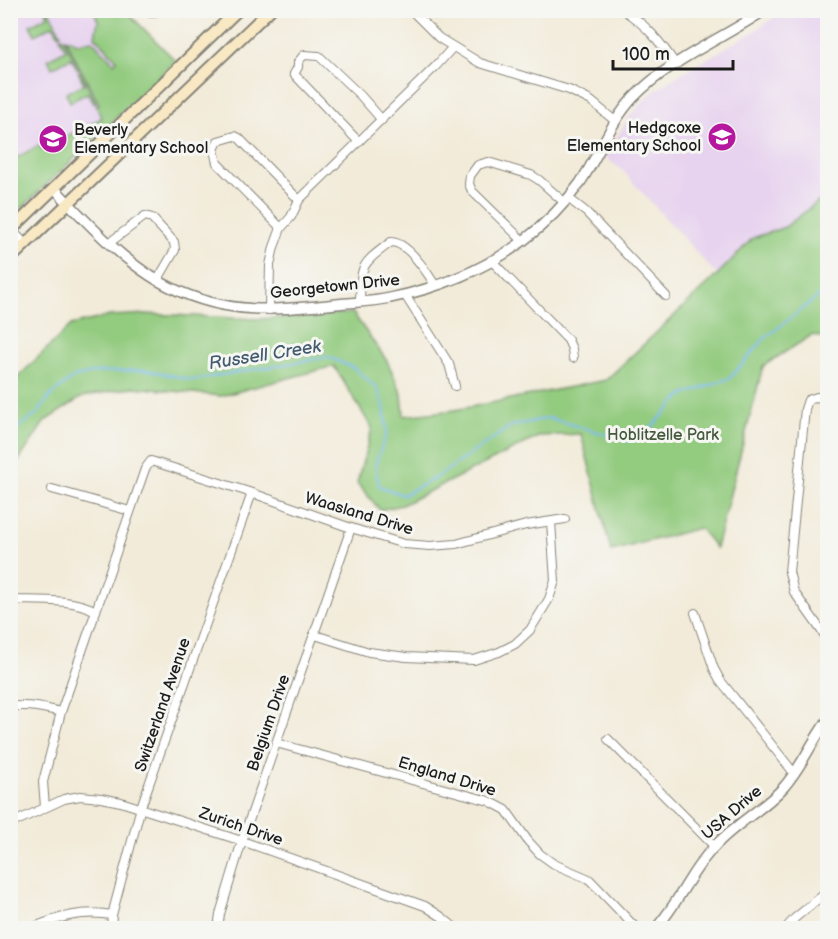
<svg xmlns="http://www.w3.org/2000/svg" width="838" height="939" font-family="'Balsamiq Sans',sans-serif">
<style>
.built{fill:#e7d2ef}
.green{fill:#93cb7f;stroke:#58744e;stroke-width:1.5}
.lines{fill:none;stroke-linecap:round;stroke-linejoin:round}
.stream{stroke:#7cbaf0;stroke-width:2}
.minor-casing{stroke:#87847a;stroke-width:10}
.tertiary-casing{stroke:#87847a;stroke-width:12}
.secondary-casing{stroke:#87847a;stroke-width:14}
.minor{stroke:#fff;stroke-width:8}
.tertiary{stroke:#fff;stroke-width:9}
.secondary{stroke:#f8e8c3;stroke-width:10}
.labels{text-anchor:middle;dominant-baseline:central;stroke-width:6;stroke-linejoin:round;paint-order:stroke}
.poi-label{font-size:16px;fill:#1c1c1c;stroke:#f6f6f2;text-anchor:end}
.street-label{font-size:16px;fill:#1c1c1c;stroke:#f6f6f2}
.park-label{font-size:16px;fill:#46593f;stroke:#f6f6f2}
.water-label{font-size:18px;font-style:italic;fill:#425b71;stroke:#f6f6f2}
</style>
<rect width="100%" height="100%" fill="#f6f6f2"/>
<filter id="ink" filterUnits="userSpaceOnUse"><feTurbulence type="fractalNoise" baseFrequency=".0167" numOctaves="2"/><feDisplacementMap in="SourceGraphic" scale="12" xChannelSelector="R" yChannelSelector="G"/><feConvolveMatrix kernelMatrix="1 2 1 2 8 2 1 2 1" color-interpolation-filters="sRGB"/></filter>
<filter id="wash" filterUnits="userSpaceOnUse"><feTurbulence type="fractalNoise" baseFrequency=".008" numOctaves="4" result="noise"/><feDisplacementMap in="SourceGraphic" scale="24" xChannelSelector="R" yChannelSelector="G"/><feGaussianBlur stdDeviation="1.35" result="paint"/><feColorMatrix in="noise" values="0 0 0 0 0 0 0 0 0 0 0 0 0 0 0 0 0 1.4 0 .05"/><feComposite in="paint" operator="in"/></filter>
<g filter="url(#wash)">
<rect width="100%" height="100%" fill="#f2ebd9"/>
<g class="built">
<polygon points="10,11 126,11 176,61 16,216 10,216"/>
<polygon points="783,11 827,11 827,194 785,227 753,238 717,275 622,170 605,157 628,118 649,95 674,78 753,32"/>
</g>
<g class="green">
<polygon points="46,11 49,11 61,34 59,35 53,25 35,35 30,25 48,16"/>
<polygon points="94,11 126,11 176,61 19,211 11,213 11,156 13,160 39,145 42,149 102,118 96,106 99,104 65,38 78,43 92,40 114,63 117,60 95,36 98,21"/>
<polygon points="61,37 64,40 79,69 77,69 71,58 52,68 48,59 66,50 60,38"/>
<polygon points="80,71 96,103 94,104 88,93 70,102 66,93 84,84 78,72"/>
<polygon points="827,195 827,338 812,335 763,366 716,548 699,528 611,551 581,434 540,436 402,505 380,510 357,483 372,428 334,366 221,396 134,387 82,397 45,421 11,472 11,384 71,325 110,316 147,314 259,319 353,313 387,361 402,394 404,416 455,410 606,380 717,275 753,238 785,227"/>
</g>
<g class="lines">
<polyline class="stream" points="10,435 16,429 36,415 50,396 74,377 97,372 147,370 192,380 328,357 354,368 377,388 384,406 387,432 375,465 379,486 403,495 437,477 511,426 549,418 628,441 648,431 681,396 730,378 765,338 820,295 828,293"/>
</g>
</g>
<g filter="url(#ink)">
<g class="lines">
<g class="minor-casing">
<g id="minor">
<polyline points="148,10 151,13 160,10"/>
<polyline points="411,10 439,38 480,63 569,90 591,101 615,121"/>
<path d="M623,10C646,24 661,43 676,65"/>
<polyline points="359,142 294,74 298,67 298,62 304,55 319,56 361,96 382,120"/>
<polyline points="568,198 586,212 666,296"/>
<polyline points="10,228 26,245"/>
<polyline points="281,228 217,163 214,150 218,141 235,136 239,138 299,200"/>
<polyline points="523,241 472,191 469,184 470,176 478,165 488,162 531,175 539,180 564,202"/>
<polyline points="109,243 145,216 152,218 174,242 175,250 157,281"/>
<polyline points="491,260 568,340 572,349 573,358"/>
<polyline points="405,295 449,364 455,386"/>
<path d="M360,301C361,263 361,265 391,242C407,242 427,272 435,285"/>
<polyline points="269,310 270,265 274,247 281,228 291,217 299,200 436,66 453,47"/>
<polyline points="828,398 817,397 808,400 805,409 789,572 794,592 828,640"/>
<polyline points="52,489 130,511"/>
<path d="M10,600C38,601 72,598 96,611"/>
<polyline points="695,613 714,669 720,680 794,773"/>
<polyline points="315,635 369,652 406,657 474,660 499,652 515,644 530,630 549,599 555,581 551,522"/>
<path d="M10,707C28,704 44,708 61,712"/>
<polyline points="608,739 714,846"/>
<polyline points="276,743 489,801 506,810 528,841 540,854 554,864 589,879 636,928"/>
<polyline points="45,807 43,782 61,712 145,469 151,461 252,493 351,528 404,544 430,546 456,544 526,525 565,519"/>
<polyline points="10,824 64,799 80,796 101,798 121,802 242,841 425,906 442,917 455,928"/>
<path d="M32,928C58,917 83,910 112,915"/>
<polyline points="111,928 112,915 141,807 252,493"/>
<polyline points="218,928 220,914 242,841 351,528"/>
<polyline points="786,928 795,918 828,891"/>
</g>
</g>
<g class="tertiary-casing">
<g id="tertiary">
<path d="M55,189C87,223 129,268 172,288C228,315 276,311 336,304C354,302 373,302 390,298C436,289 486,269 523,241C544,225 565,204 580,183C599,155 610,123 633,98C669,60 722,39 765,10"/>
<path d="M656,928C679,903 691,870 715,846C735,824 761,811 782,789C801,769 811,742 828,720"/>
</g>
</g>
<g class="secondary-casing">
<g id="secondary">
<polyline points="10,231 238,10"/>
<polyline points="10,259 270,10"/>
</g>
</g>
<use href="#minor" class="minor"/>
<use href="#tertiary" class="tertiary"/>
<use href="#secondary" class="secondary"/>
</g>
</g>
<defs>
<g id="school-disc" transform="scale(1.5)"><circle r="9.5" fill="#b5179e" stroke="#f6f6f2"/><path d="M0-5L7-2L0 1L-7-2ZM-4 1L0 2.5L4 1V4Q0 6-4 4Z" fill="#fff"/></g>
</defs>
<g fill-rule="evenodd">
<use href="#school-disc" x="722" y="137"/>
<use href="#school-disc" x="53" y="139"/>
</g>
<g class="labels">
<g class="poi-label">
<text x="701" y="128">Hedgcoxe<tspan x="701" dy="18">Elementary School</tspan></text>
<text x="74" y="130" text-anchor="start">Beverly<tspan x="74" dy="18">Elementary School</tspan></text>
</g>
<g class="street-label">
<text transform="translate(335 287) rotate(-6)">Georgetown Drive</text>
<text transform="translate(359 514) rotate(17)">Waasland Drive</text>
<text transform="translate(163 705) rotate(-71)">Switzerland Avenue</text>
<text transform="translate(269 723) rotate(-71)">Belgium Drive</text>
<text transform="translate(447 777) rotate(17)">England Drive</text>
<text transform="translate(732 813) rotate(-41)">USA Drive</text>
<text transform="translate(241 827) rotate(19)">Zurich Drive</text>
</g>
<g class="park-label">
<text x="663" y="435">Hoblitzelle Park</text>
</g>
<g class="water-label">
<text transform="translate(265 355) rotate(-9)">Russell Creek</text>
</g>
</g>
<rect width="838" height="939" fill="none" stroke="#f6f6f2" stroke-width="36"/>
<path d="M613 60v9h120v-9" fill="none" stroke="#1c1c1c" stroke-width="3"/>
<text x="622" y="60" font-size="18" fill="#1c1c1c" stroke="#f6f6f2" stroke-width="4.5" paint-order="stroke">100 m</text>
</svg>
